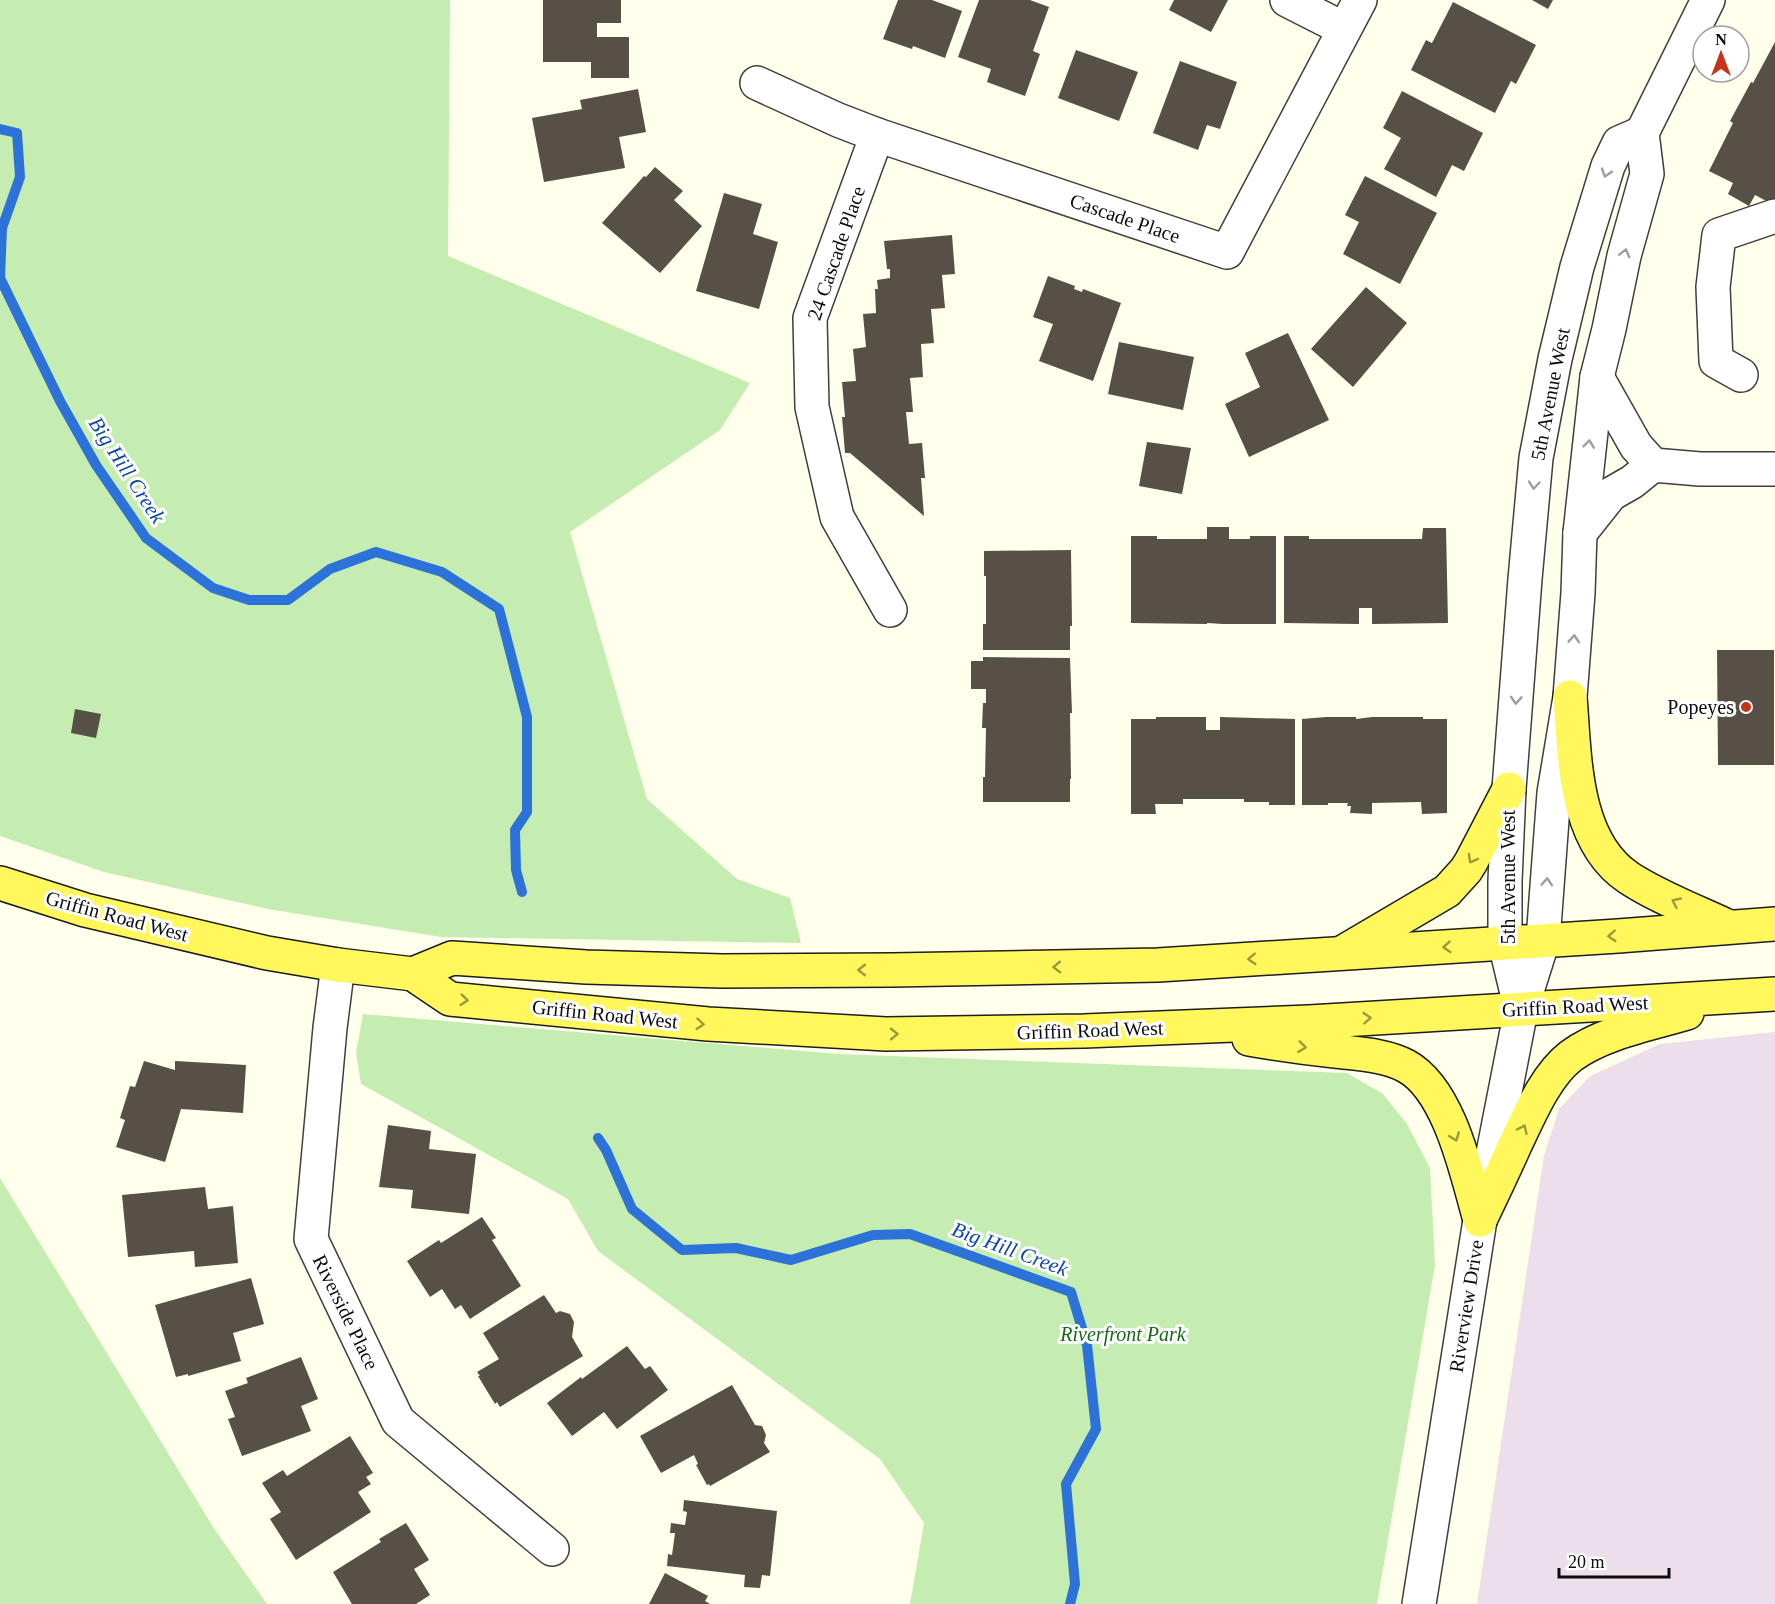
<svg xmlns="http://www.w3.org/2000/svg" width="1775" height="1604" font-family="'Times New Roman',serif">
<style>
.industrial{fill:#ecdfeb}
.green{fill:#c5edb1}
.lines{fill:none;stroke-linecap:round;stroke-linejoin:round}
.stream{stroke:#2c72d8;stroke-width:10}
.building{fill:#565047}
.minor-casing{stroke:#3f3f3f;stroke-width:36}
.major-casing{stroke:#1d1d1d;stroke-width:36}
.minor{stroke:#fff;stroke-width:33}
.major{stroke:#fff75b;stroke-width:33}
.oneway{stroke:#9e9e9e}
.oneway2{stroke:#9e993b}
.poi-dot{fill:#c73319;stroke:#fff;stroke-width:2}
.labels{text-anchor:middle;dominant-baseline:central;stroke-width:6;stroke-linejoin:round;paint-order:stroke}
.street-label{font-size:20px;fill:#0c0c0c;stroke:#fff}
.poi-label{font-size:20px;fill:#0c0c0c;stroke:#fff;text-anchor:end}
.park-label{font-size:20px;font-style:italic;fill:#186917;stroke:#fff}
.water-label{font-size:21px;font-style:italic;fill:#0b45a8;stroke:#fff}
</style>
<rect width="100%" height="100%" fill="#ffffeb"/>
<polygon class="industrial" points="1775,1032 1775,1604 1477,1604 1544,1155 1559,1109 1590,1076 1660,1044"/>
<g class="green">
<polygon points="0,0 450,0 448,256 750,383 720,430 570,532 647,799 737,879 790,898 801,943 441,937 268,909 104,872 0,836"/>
<polygon points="363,1014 838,1054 1347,1073 1383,1094 1407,1124 1430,1168 1435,1265 1377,1604 910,1604 924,1523 880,1459 598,1251 568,1199 361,1084 356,1053"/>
<polygon points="0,1178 215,1530 267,1604 0,1604"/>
</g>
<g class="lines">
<g class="stream">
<polyline points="0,129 17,133 20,177 2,228 0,278 60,401 96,465 146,538 213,588 249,600 288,600 330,569 376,552 442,572 499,609 527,717 527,812 515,830 516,870 522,892"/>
<polyline points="598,1138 606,1150 632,1209 682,1250 736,1248 791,1260 873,1235 910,1234 1071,1292 1087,1345 1096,1429 1066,1484 1075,1584 1070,1604"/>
</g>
</g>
<g class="building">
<polygon points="543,0 621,0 621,23 597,23 597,37 629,37 629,78 591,78 591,62 543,62"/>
<polygon points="898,0 932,0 962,11 945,58 913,46 912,49 883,39"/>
<polygon points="979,0 1030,0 1049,7 1033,51 1040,54 1025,96 987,82 991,69 958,57"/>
<polygon points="1174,0 1228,0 1211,32 1169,10"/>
<polygon points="1532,0 1553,0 1548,9"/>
<polygon points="1453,2 1536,45 1516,84 1511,81 1495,113 1411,70 1426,40 1432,43"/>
<polygon points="1775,42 1775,210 1772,204 1755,195 1749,206 1728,194 1733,183 1709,171 1733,123 1730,121 1751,82 1753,83"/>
<polygon points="1076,50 1138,72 1119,121 1058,98"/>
<polygon points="1180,61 1237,82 1220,129 1207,125 1198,150 1153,133"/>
<polygon points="638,89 646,132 619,137 625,168 544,182 532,118 582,109 580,100"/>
<polygon points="1402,91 1483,133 1464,171 1452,165 1436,197 1384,169 1401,138 1383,128"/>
<polygon points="655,167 683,191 674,200 702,226 660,273 602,223 644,176 646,177"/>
<polygon points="1365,176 1437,213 1400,284 1343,254 1359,222 1345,215"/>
<polygon points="724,193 762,204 753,234 778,242 759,309 696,291"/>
<polygon points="952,235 955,274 942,275 945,308 931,309 934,343 921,344 923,377 910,378 913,412 906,412 909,444 922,443 925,478 921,478 924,516 850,453 845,453 842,417 845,417 842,382 856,381 853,349 866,347 863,314 876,313 875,289 878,289 877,280 890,278 890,269 887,269 884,241"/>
<polygon points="1048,276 1075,286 1074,289 1082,292 1083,289 1121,303 1093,381 1039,361 1053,324 1033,317"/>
<polygon points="1366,287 1407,323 1353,387 1311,349"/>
<polygon points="1288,333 1329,420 1249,457 1225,404 1260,387 1245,353"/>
<polygon points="1119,342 1194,357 1183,410 1108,394"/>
<polygon points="1147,442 1191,448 1182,494 1139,486"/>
<polygon points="1207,527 1229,527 1229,539 1250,539 1250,536 1276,536 1276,624 1223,624 1207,623 1207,624 1131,623 1131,536 1157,536 1157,539 1207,539"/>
<polygon points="1423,528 1446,528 1448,623 1372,624 1372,608 1359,608 1359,624 1284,623 1284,536 1309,536 1309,539 1422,539"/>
<polygon points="1071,550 1072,626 1070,626 1070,650 983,650 983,624 986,624 986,576 984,576 984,551"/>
<polygon points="1717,650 1774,650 1774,765 1718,765"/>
<polygon points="983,657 1070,658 1072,713 1070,713 1071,779 1070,779 1070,802 983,802 983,777 985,777 986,728 982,728 983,703 986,703 986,689 971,689 971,661 983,661"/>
<polygon points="75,709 101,714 96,738 71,733"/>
<polygon points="1156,717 1206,717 1206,730 1220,730 1220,717 1295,719 1295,805 1269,805 1269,802 1244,802 1244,799 1183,799 1183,804 1155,804 1156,814 1131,814 1131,719 1156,719"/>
<polygon points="1326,717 1356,717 1356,719 1372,717 1423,717 1423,719 1447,719 1447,813 1422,814 1421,802 1372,803 1372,814 1350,813 1351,806 1347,806 1348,803 1328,803 1328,805 1302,805 1302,719"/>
<polygon points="144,1061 175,1070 175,1061 246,1065 243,1113 181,1109 165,1162 116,1147 125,1120 120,1118 130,1086 135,1087"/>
<polygon points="388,1125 431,1131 429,1149 476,1154 469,1214 411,1208 413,1190 379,1187"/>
<polygon points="205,1187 208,1209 233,1206 238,1263 195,1267 194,1251 128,1257 122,1195"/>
<polygon points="482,1217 496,1238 492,1240 521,1286 470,1319 461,1305 455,1309 442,1289 430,1297 407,1261 439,1240 441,1243"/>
<polygon points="251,1278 264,1324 233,1333 241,1361 188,1376 188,1374 176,1377 155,1305"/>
<polygon points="544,1295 556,1313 560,1311 570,1314 574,1322 572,1337 583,1356 500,1407 497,1402 495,1404 478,1376 480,1376 477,1372 499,1359 483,1333"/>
<polygon points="627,1346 645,1369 650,1366 668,1390 617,1429 604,1412 572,1436 547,1403 581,1377 582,1379"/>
<polygon points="301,1357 318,1399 301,1406 311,1431 242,1456 228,1419 235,1417 225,1391 248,1383 246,1378"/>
<polygon points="732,1385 755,1425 762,1426 766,1435 764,1443 770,1452 710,1486 709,1484 707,1485 696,1465 698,1464 694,1455 661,1473 640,1436"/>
<polygon points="350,1436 373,1473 366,1477 371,1484 358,1492 371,1512 296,1560 270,1519 281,1512 262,1483 283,1470 287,1476"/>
<polygon points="684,1500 777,1511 770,1576 762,1575 760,1588 744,1587 745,1575 667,1566 668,1554 672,1555 675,1533 670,1533 671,1523 685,1525 687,1512 683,1511"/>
<polygon points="406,1523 429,1560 414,1569 430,1595 416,1604 352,1604 333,1572 381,1542 379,1539"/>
<polygon points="665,1573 708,1596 705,1601 710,1604 649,1604"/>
</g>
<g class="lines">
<g class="minor-casing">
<g id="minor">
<polyline points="1287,0 1344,29"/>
<polyline points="757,83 838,120 877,135 1227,252 1360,0"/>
<polyline points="877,135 810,318 812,407 837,517 890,610"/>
<polyline points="1741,375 1716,361 1713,287 1719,235 1775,216"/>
<polyline points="1597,377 1636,446 1653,465"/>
<polyline points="1580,533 1611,494 1632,482 1653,465 1700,469 1775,469"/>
<polyline points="338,965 330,1028 311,1239 398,1421 552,1549"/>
<polyline points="1521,1010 1505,943 1505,881 1509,789 1525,579 1536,458 1555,359 1577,267 1608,166 1619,143 1642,133"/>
<polyline points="1419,1604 1480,1220 1521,1010 1543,940 1554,793 1570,697 1578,593 1580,533 1597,377 1609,329 1624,256 1647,174 1642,133 1708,0"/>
</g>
</g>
<g class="major-casing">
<g id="major">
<path d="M1570,697C1575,756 1573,841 1629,878C1658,897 1695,911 1727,926"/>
<polyline points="0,883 85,910 267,953 338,965 413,974 450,999 708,1024 886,1034 1084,1031 1309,1022 1775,994"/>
<polyline points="1345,951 1447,891 1466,870 1471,862 1509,789"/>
<polyline points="413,974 452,958 586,967 722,971 892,970 1158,965 1618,936 1775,924"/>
<path d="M1249,1039C1277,1044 1306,1048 1335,1051C1359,1054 1385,1055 1406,1066C1450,1090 1467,1175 1480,1220"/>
<path d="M1480,1220C1492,1195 1504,1170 1515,1145C1529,1116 1545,1076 1571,1056C1602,1033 1649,1024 1687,1013"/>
</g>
</g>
<use href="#minor" class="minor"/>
<use href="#major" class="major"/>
</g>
<defs><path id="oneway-chevron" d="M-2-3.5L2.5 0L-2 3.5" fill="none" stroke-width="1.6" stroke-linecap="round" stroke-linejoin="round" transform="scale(1.5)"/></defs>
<g class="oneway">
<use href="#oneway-chevron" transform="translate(1606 173) rotate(108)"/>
<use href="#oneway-chevron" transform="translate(1625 253) rotate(-76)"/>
<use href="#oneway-chevron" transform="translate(1589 444) rotate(-83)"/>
<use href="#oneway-chevron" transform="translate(1534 485) rotate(95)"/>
<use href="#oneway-chevron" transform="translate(1574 639) rotate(-86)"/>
<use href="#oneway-chevron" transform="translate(1516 700) rotate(94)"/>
<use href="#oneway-chevron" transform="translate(1547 882) rotate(-86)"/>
</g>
<g class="oneway2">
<use href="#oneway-chevron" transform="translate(1472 859) rotate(119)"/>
<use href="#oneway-chevron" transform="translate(1676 902) rotate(-155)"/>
<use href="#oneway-chevron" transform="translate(1612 936) rotate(176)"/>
<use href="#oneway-chevron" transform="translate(1447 947) rotate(176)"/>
<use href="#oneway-chevron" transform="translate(1252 959) rotate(177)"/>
<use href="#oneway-chevron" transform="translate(1057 967) rotate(179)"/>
<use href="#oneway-chevron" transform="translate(862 970) rotate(180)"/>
<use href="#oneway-chevron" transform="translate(464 1000) rotate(6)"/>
<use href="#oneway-chevron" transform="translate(1367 1018) rotate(-4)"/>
<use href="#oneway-chevron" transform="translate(700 1024) rotate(5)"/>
<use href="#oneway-chevron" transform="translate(894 1034) rotate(-1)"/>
<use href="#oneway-chevron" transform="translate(1302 1047) rotate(7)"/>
<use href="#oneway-chevron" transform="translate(1523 1129) rotate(-65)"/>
<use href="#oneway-chevron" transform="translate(1455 1137) rotate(69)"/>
</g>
<circle class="poi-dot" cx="1746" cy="707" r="6"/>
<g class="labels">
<g class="street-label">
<text transform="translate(1125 218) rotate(19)">Cascade Place</text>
<text transform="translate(836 253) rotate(-71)">24 Cascade Place</text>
<text transform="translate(1550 394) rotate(-79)">5th Avenue West</text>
<text transform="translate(1508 877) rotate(-90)">5th Avenue West</text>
<text transform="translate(117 916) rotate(15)">Griffin Road West</text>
<text transform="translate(1575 1006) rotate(-3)">Griffin Road West</text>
<text transform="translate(605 1014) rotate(6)">Griffin Road West</text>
<text transform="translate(1090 1030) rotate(-2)">Griffin Road West</text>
<text transform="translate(1466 1306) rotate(-81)">Riverview Drive</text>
<text transform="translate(346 1312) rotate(64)">Riverside Place</text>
</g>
<g class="poi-label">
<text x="1734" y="707">Popeyes</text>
</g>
<g class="park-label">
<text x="1123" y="1334">Riverfront Park</text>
</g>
<g class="water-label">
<text transform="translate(127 470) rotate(57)">Big Hill Creek</text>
<text transform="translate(1010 1249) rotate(20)">Big Hill Creek</text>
</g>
</g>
<g transform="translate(1721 54)"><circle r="28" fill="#ffffff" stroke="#9e9e9e" stroke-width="1.5"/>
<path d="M0-4.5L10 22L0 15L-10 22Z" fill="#c73319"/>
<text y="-9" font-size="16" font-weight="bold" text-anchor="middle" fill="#0c0c0c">N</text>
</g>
<path d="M1559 1568v9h110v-9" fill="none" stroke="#0c0c0c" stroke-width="3"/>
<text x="1568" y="1568" font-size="18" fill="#0c0c0c" stroke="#ffffff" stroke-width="4.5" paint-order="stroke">20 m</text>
</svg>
